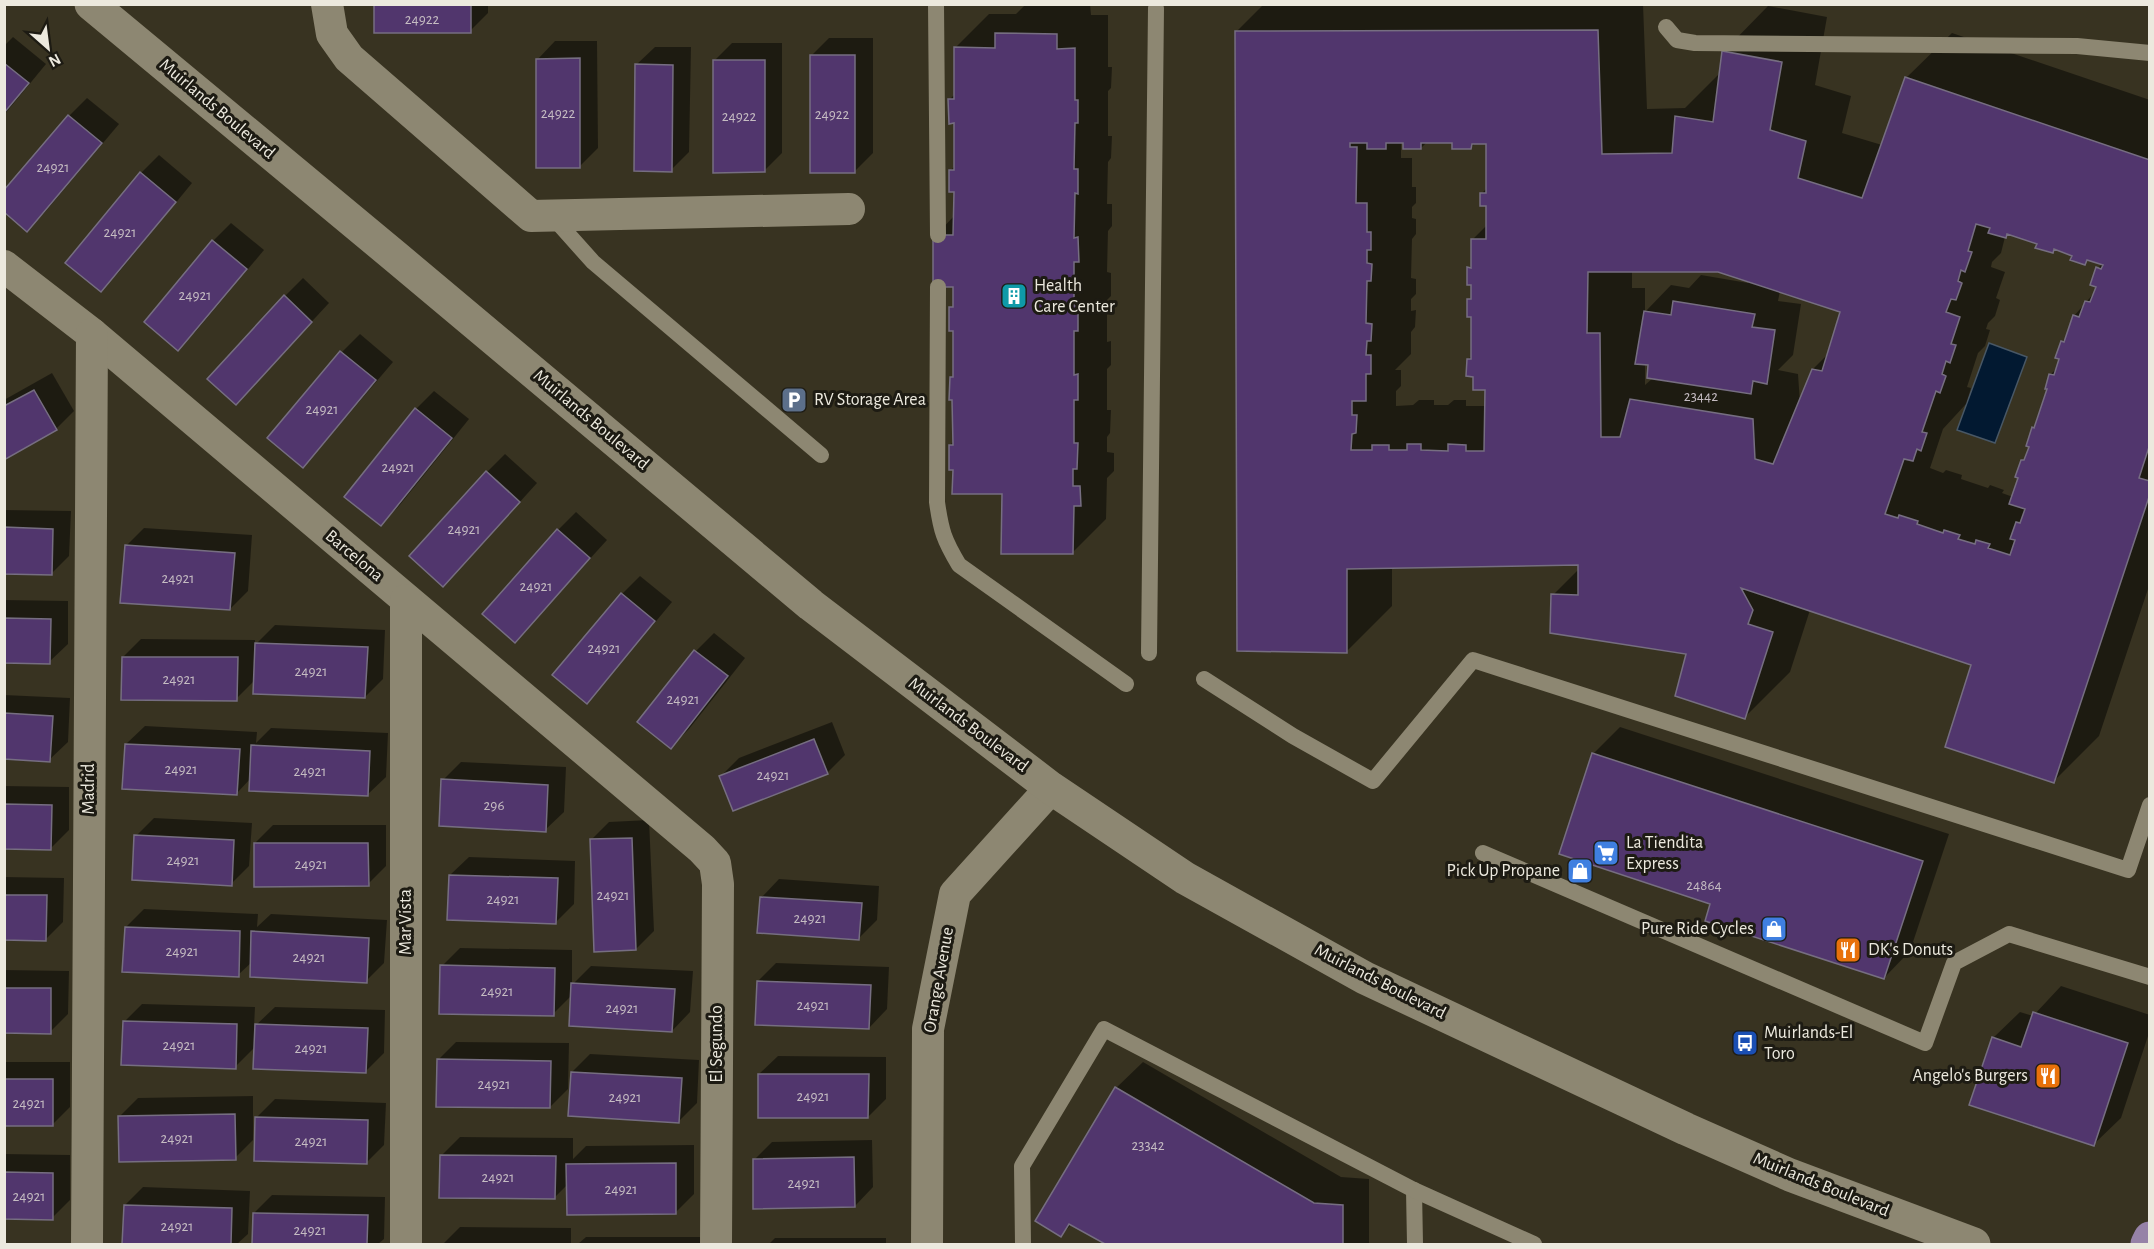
<svg xmlns="http://www.w3.org/2000/svg" width="2154" height="1249" font-family="'Alegreya Sans',sans-serif">
<style>
.water{fill:#021931;stroke:#485765;stroke-width:1.5}
.shadow{fill:#0007;fill-rule:evenodd}
.building{fill:#51366d;stroke:#766e81;stroke-width:1.5;fill-rule:evenodd}
.lines{fill:none;stroke-linecap:round;stroke-linejoin:round}
.service{stroke:#8d8772;stroke-width:16}
.minor{stroke:#8d8772;stroke-width:32}
.secondary{stroke:#8d8772;stroke-width:33}
.primary{stroke:#9682a7;stroke-width:33}
.labels{text-anchor:middle;dominant-baseline:central;stroke-width:6;stroke-linejoin:round;paint-order:stroke}
.number-label{font-size:15px;fill:#c5bcc2}
.street-label{font-size:18px;fill:#ece9de;stroke:#1d1b13}
.poi-label{font-size:18px;fill:#ece9de;stroke:#1d1b13;text-anchor:start}
</style>
<rect width="100%" height="100%" fill="#383321"/>
<polygon class="water" points="1989,343 2027,357 1995,443 1957,430"/>
<g class="shadow">
<polygon points="375,4 488,4 488,13 470,31"/>
<polygon points="1026,4 1090,4 1091,15 1108,15 1108,67 1112,67 1111,88 1108,91 1108,136 1112,136 1111,158 1108,162 1107,204 1112,204 1112,226 1108,231 1107,272 1111,273 1111,296 1107,300 1107,342 1111,341 1111,365 1107,369 1107,410 1111,410 1110,433 1107,437 1107,452 1114,453 1114,471 1107,478 1106,519 1072,553 1003,492 954,468 950,445 954,441 951,378 954,375 954,329 951,308 955,304 954,285 935,236 955,215 955,191 951,170 955,166 955,122 950,99 955,94 955,48 989,14 1016,14"/>
<path d="M1264,4H1643L1647,109L1685,108L1720,73L1723,52L1768,6L1827,17L1815,85L1851,96L1842,133L1882,145L1906,78L1952,33L2150,100V583L2099,736L2054,781L1973,664L1810,610L1790,672L1745,717L1688,653L1553,595L1579,569V564L1392,567V606L1347,651L1236,32ZM1401,142L1421,148L1427,142H1454L1471,148L1476,142H1488L1487,188L1482,193L1487,205V225L1472,240V265L1469,268L1473,296L1469,300L1473,315V355L1468,359L1474,375L1486,389V406H1466V400H1454L1448,405H1434V400H1419L1413,405L1396,406V391L1401,386V370H1395L1411,354V332L1415,327L1416,310L1411,311V299L1416,294V279L1411,278L1412,239L1416,234V219L1412,218V207L1416,203V187H1412V158H1401ZM2008,233L2039,243L2052,252L2056,248L2073,255L2085,263L2089,259L2103,263L2098,268V286L2095,292L2074,316L2067,336L2062,342L2058,367L2051,374L2049,388L2037,424L2033,428L2027,445L2031,446L2028,456L2023,460L2013,497L2002,493L2004,490L1990,485L1988,488L1961,479L1962,475L1946,470L1943,473L1930,468L1943,429L1966,404L1971,388L1967,387L1978,353L1985,346L1990,330L1986,329L1988,323L1995,316L2000,300L1996,298L2005,272L1991,267L1992,262L2001,253L2005,237ZM1632,270L1718,271L1749,281L1748,283L1701,275L1689,288L1671,285L1645,312V288H1632ZM1780,291L1842,311L1829,353L1813,369L1800,403L1798,374L1778,370L1793,355L1801,304L1778,301ZM1645,363L1650,364L1653,378L1645,385Z"/>
<polygon points="13,37 46,64 4,115 4,46"/>
<polygon points="829,38 873,38 873,153 855,171 811,56"/>
<polygon points="555,41 597,41 598,148 580,166 537,60"/>
<polygon points="732,43 782,43 782,153 764,171 714,61"/>
<polygon points="655,47 691,47 689,152 671,170 636,65"/>
<polygon points="87,98 119,124 45,212 27,230 69,116"/>
<polygon points="159,155 192,183 119,272 101,290 141,173"/>
<polygon points="231,223 264,250 196,331 178,349 146,322 213,241"/>
<polygon points="303,278 329,303 236,403 285,296"/>
<polygon points="360,334 393,362 320,448 302,466 269,438 342,352"/>
<polygon points="52,373 74,411 56,429 4,459 4,400"/>
<polygon points="434,391 469,419 399,506 381,524 346,496 416,409"/>
<polygon points="505,454 537,483 461,567 487,472"/>
<polygon points="4,510 71,511 69,556 51,574 4,573"/>
<polygon points="576,512 607,540 515,641 558,530"/>
<polygon points="144,528 252,535 248,591 230,609 126,546"/>
<polygon points="640,576 672,602 604,684 586,702 622,594"/>
<polygon points="4,600 68,601 68,644 49,662 4,661"/>
<polygon points="275,625 385,630 383,679 365,697 255,680 236,699 123,657 141,639 255,640 255,645"/>
<polygon points="714,633 745,658 689,729 671,747 639,722 696,651"/>
<polygon points="4,695 70,698 68,742 49,760 4,757"/>
<polygon points="832,722 845,755 827,773 721,776 739,758"/>
<polygon points="145,726 257,732 256,743 271,728 388,733 386,777 367,795 251,778 237,793 126,744"/>
<polygon points="1620,727 1949,834 1910,951 1884,978 1712,903 1593,754"/>
<polygon points="461,762 566,767 564,812 545,830 443,780"/>
<polygon points="4,786 69,787 69,830 51,848 4,847"/>
<polygon points="154,818 252,823 249,866 231,884 136,836"/>
<polygon points="649,820 654,931 636,949 591,840 609,822"/>
<polygon points="273,825 386,825 386,866 368,884 255,843"/>
<polygon points="469,857 575,861 574,904 556,922 450,875"/>
<polygon points="4,877 64,878 63,922 45,940 4,939"/>
<polygon points="779,879 879,886 877,920 859,938 761,898"/>
<polygon points="144,909 258,914 257,927 271,914 387,920 384,963 366,981 252,962 238,975 126,927"/>
<polygon points="460,948 572,950 572,985 591,966 693,971 690,1012 672,1031 572,995 553,1014 442,966"/>
<polygon points="776,963 889,967 887,1009 869,1028 758,981"/>
<polygon points="4,970 69,971 68,1014 50,1032 4,1031"/>
<polygon points="2061,986 2150,1015 2150,1030 2121,1118 2094,1144 1993,1038 2020,1012 2033,1016"/>
<polygon points="142,1004 255,1007 254,1027 275,1007 385,1010 384,1053 366,1071 256,1046 235,1067 124,1022"/>
<polygon points="456,1042 569,1043 568,1089 550,1107 438,1060"/>
<polygon points="590,1054 699,1060 697,1103 679,1121 572,1072"/>
<polygon points="778,1056 886,1057 886,1099 868,1117 759,1074"/>
<polygon points="4,1062 70,1062 70,1107 52,1125 4,1125"/>
<polygon points="1143,1062 1341,1177 1369,1179 1369,1244 1108,1244 1072,1224 1061,1235 1116,1088"/>
<polygon points="253,1096 253,1140 235,1158 120,1116 138,1098"/>
<polygon points="275,1099 386,1103 384,1145 366,1163 257,1117"/>
<polygon points="460,1137 573,1138 573,1159 586,1146 694,1145 694,1194 676,1212 568,1184 555,1197 442,1155"/>
<polygon points="872,1140 873,1187 855,1206 754,1160 772,1142"/>
<polygon points="4,1154 70,1155 70,1200 52,1218 4,1217"/>
<polygon points="143,1187 250,1191 248,1234 237,1244 124,1244 125,1205"/>
<polygon points="272,1195 385,1197 384,1239 378,1244 253,1244 254,1213"/>
<polygon points="460,1227 571,1228 571,1244 443,1244"/>
<polygon points="586,1237 702,1237 702,1244 578,1244"/>
<polygon points="775,1238 886,1238 886,1244 769,1244"/>
</g>
<g class="building">
<rect x="374" y="4" width="97" height="29"/>
<path d="M1598,30L1602,154L1672,153L1675,116L1713,122L1722,51L1782,62L1770,130L1806,141L1798,178L1862,198L1905,77L2150,160V444L2139,478L2150,481V494L2054,783L1945,747L1971,665L1741,588L1753,610L1748,624L1773,632L1745,719L1675,696L1686,654L1550,633L1551,594L1578,595V565L1347,569V653L1237,651L1235,31ZM1350,143H1367V149H1386V143H1403V149H1421V143H1452V149H1471L1472,144H1486V193H1480V206H1486V239H1471V268L1467,267V285H1471V299H1467V317H1471V359H1467L1466,376L1473,377V390H1485L1484,451H1466V445L1448,444V451L1421,450V444H1407V450H1389V445H1372V450H1351L1352,434L1356,433L1357,415H1352V401H1366V374H1371V355H1366L1367,341H1371L1372,324L1366,323L1367,281H1371L1372,264L1367,263V250H1371V232H1367V203H1356L1357,147H1350ZM1976,224L1990,228L1988,233L2006,238L2007,234L2037,244L2035,248L2053,253L2054,249L2072,256L2070,260L2085,265L2087,260L2103,265L2101,269L2096,267L2090,285L2096,287L2090,302L2085,301L2079,317L2073,315L2064,342L2061,341L2055,358L2059,359L2054,375L2049,374L2045,389H2047L2034,428L2032,427L2026,446L2029,447L2024,460H2021L2015,477L2018,478L2009,504L2025,509L2020,523L2016,522L2010,539L2015,540L2010,555L1988,548L1990,544L1976,540L1975,544L1958,539L1960,535L1944,530L1943,533L1917,524L1918,521L1899,515L1898,518L1885,514L1904,459L1913,461L1917,449L1921,451L1927,433L1922,432L1936,391L1940,393L1946,376L1942,374L1946,361L1950,363L1956,345L1951,344L1960,317L1946,312L1951,299L1956,300L1962,283L1958,281L1961,270L1965,272L1972,252L1968,251ZM1588,272H1718L1840,312L1822,371L1812,369L1773,464L1755,459L1753,419L1630,399L1620,437H1601L1600,333H1587Z"/>
<polygon points="995,33 1057,34 1057,49 1075,48 1075,100 1078,100 1078,123 1075,123 1074,169 1078,169 1078,194 1075,193 1074,238 1078,237 1079,262 1074,262 1074,306 1078,306 1078,331 1074,331 1074,375 1078,374 1078,400 1074,400 1074,443 1078,443 1077,469 1073,469 1073,486 1080,486 1081,506 1074,506 1073,554 1001,554 1002,494 952,494 953,470 949,470 949,445 953,445 952,400 949,400 950,377 953,377 953,331 949,331 949,307 953,307 953,287 933,287 933,235 953,235 954,192 949,192 949,170 954,170 954,123 949,124 948,99 954,99 954,47 995,48"/>
<rect x="810" y="55" width="45" height="118"/>
<polygon points="580,58 580,168 536,168 536,59"/>
<polygon points="713,60 765,60 765,172 713,173"/>
<polygon points="4,63 29,83 4,113"/>
<polygon points="635,64 673,65 672,172 634,171"/>
<polygon points="68,115 102,143 27,232 4,212 4,190"/>
<polygon points="140,172 176,202 101,292 65,263"/>
<polygon points="212,240 247,269 178,351 144,322"/>
<polygon points="284,295 312,322 236,405 207,379"/>
<polygon points="1673,301 1755,314 1752,327 1775,330 1767,384 1753,381 1751,394 1647,378 1648,365 1635,364 1644,311 1671,315"/>
<polygon points="340,351 376,380 303,468 267,438"/>
<polygon points="34,390 57,430 4,460 4,406"/>
<polygon points="415,408 452,438 381,526 344,497"/>
<polygon points="486,471 520,502 443,587 409,556"/>
<polygon points="4,527 53,529 52,575 4,574"/>
<polygon points="557,529 590,558 515,643 482,614"/>
<polygon points="125,545 235,553 230,610 120,603"/>
<polygon points="621,593 655,621 587,704 552,675"/>
<polygon points="4,618 51,619 50,664 4,663"/>
<polygon points="255,643 368,647 365,698 253,694"/>
<polygon points="694,650 728,676 671,749 637,722"/>
<polygon points="122,657 238,657 237,701 121,700"/>
<polygon points="4,713 53,716 50,762 4,759"/>
<polygon points="814,739 828,774 733,811 719,776"/>
<polygon points="125,744 240,749 237,795 122,789"/>
<polygon points="251,745 370,751 368,796 249,791"/>
<polygon points="1592,753 1923,861 1884,979 1705,921 1710,904 1559,854"/>
<polygon points="441,779 548,785 546,832 439,826"/>
<polygon points="4,804 52,805 51,850 4,849"/>
<polygon points="134,835 234,840 232,886 132,880"/>
<polygon points="632,838 636,950 594,952 590,839"/>
<polygon points="254,843 368,843 369,886 254,887"/>
<polygon points="449,875 558,878 556,924 447,920"/>
<polygon points="4,895 47,895 46,941 4,940"/>
<polygon points="760,897 862,903 859,940 757,933"/>
<polygon points="125,927 240,931 239,977 122,972"/>
<polygon points="251,931 369,938 367,983 250,977"/>
<polygon points="440,965 555,968 554,1016 439,1014"/>
<polygon points="757,981 871,985 869,1029 755,1025"/>
<polygon points="571,983 675,989 672,1032 569,1026"/>
<polygon points="4,988 51,988 51,1034 4,1033"/>
<polygon points="2033,1012 2128,1043 2094,1146 1969,1105 1992,1037 2021,1047"/>
<polygon points="123,1021 237,1024 236,1069 121,1065"/>
<polygon points="255,1024 368,1028 366,1073 253,1069"/>
<polygon points="437,1059 551,1061 550,1108 436,1107"/>
<polygon points="571,1072 682,1078 679,1123 568,1116"/>
<polygon points="758,1074 869,1074 868,1118 758,1118"/>
<rect x="4" y="1079" width="49" height="47"/>
<polygon points="1115,1087 1314,1203 1343,1205 1343,1244 1105,1244 1069,1224 1061,1237 1035,1221"/>
<polygon points="235,1114 236,1160 119,1162 118,1116"/>
<polygon points="255,1117 368,1120 367,1164 254,1161"/>
<polygon points="440,1155 556,1156 555,1199 439,1198"/>
<polygon points="854,1157 855,1207 753,1209 753,1159"/>
<polygon points="676,1163 676,1214 567,1215 566,1164"/>
<polygon points="4,1172 53,1173 53,1220 4,1219"/>
<polygon points="124,1205 232,1208 231,1244 122,1244"/>
<polygon points="253,1213 368,1215 367,1244 252,1244"/>
</g>
<g class="lines">
<g class="service">
<polyline points="936,4 938,235"/>
<polyline points="1666,27 1677,40 1695,43 2077,46 2150,53"/>
<polyline points="551,215 593,262 821,455"/>
<path d="M938,287L937,502C941,531 944,540 959,565L1126,684"/>
<polyline points="1149,653 1156,8"/>
<polyline points="1204,679 1293,736 1373,781 1473,660 2128,870 2150,805"/>
<polyline points="1483,853 1925,1043 1954,963 2009,934 2150,977"/>
<polyline points="1414,1190 1415,1244"/>
<polyline points="1023,1244 1022,1166 1104,1029 1414,1190 1534,1244"/>
</g>
<g class="minor">
<polyline points="327,4 332,34 349,58 531,216 849,209"/>
<polyline points="4,266 92,334 702,849 715,863 718,884 716,1244"/>
<polyline points="87,1244 92,334"/>
<polyline points="406,1244 406,600"/>
<polyline points="927,1244 928,1029 955,894 1051,788"/>
</g>
<polyline class="secondary" points="91,4 397,258 811,605 1051,788 1185,878 1365,978 1686,1129 1790,1175 1974,1244"/>
<polyline class="primary" points="2147,1244 2150,1238"/>
</g>
<defs>
<g id="building-square" transform="scale(1.35)"><rect x="-9" y="-9" width="18" height="18" rx="4" fill="#0f9aa8" stroke="#1d1b13"/><path d="M-4-6H4V6H1V3H-1V6H-4ZM-2.5-4.3h1.7v1.8h-1.7ZM.8-4.3h1.7v1.8H.8ZM-2.5-1h1.7V.8h-1.7ZM.8-1h1.7V.8H.8Z" fill="#fff"/></g>
<g id="parking-square" transform="scale(1.35)"><rect x="-9" y="-9" width="18" height="18" rx="4" fill="#5c6f8a" stroke="#1d1b13"/><path d="M-3.5-5.5H1a3.5 3.5 0 0 1 0 7H-1V5.5H-3.5ZM-1-3.4V-.6H.8a1.4 1.4 0 0 0 0-2.8Z" fill="#fff"/></g>
<g id="supermarket-square" transform="scale(1.35)"><rect x="-9" y="-9" width="18" height="18" rx="4" fill="#3f7fe0" stroke="#1d1b13"/><path d="M-6-5.5h2.5l.6 2H6L4.5 2H-2.5L-4.4-4H-6ZM-1.5 3.2a1.3 1.3 0 1 0 .1 0ZM3 3.2a1.3 1.3 0 1 0 .1 0Z" fill="#fff"/></g>
<g id="shop-square" transform="scale(1.35)"><rect x="-9" y="-9" width="18" height="18" rx="4" fill="#3f7fe0" stroke="#1d1b13"/><path d="M-5-2.5h2.3a2.7 3.5 0 0 1 5.4 0H5L5.5 6h-11ZM-1.5-2.5h3a1.5 2.3 0 0 0-3 0Z" fill="#fff"/></g>
<g id="restaurant-square" transform="scale(1.35)"><rect x="-9" y="-9" width="18" height="18" rx="4" fill="#e8710a" stroke="#1d1b13"/><path d="M-5-6h1v4h1v-4h1v4h1v-4h1v5L-1.5 .5V6h-2V.5L-5-1ZM5-6V6H3V1.5H1.5Q1.5-4 5-6Z" fill="#fff"/></g>
<g id="bus-square" transform="scale(1.35)"><rect x="-9" y="-9" width="18" height="18" rx="4" fill="#1a4fb4" stroke="#1d1b13"/><path d="M-5-6H5V4H4V6H2V4H-2V6H-4V4H-5ZM-3.5-4V0h7V-4ZM-3.5 1.2v1.5H-2V1.2ZM2 1.2v1.5H3.5V1.2Z" fill="#fff"/></g>
</defs>
<g fill-rule="evenodd">
<use href="#building-square" x="1014" y="296"/>
<use href="#parking-square" x="794" y="400"/>
<use href="#supermarket-square" x="1606" y="853"/>
<use href="#shop-square" x="1580" y="871"/>
<use href="#shop-square" x="1774" y="929"/>
<use href="#restaurant-square" x="1848" y="950"/>
<use href="#bus-square" x="1745" y="1043"/>
<use href="#restaurant-square" x="2048" y="1076"/>
</g>
<g class="labels">
<g class="number-label">
<text x="422" y="19">24922</text>
<text x="558" y="113">24922</text>
<text x="832" y="114">24922</text>
<text x="739" y="116">24922</text>
<text x="53" y="167">24921</text>
<text x="120" y="232">24921</text>
<text x="195" y="295">24921</text>
<text x="1701" y="396">23442</text>
<text x="322" y="409">24921</text>
<text x="398" y="467">24921</text>
<text x="464" y="529">24921</text>
<text x="178" y="578">24921</text>
<text x="536" y="586">24921</text>
<text x="604" y="648">24921</text>
<text x="311" y="671">24921</text>
<text x="179" y="679">24921</text>
<text x="683" y="699">24921</text>
<text x="181" y="769">24921</text>
<text x="310" y="771">24921</text>
<text x="773" y="775">24921</text>
<text x="494" y="805">296</text>
<text x="183" y="860">24921</text>
<text x="311" y="864">24921</text>
<text x="1704" y="885">24864</text>
<text x="613" y="895">24921</text>
<text x="503" y="899">24921</text>
<text x="810" y="918">24921</text>
<text x="182" y="951">24921</text>
<text x="309" y="957">24921</text>
<text x="497" y="991">24921</text>
<text x="813" y="1005">24921</text>
<text x="622" y="1008">24921</text>
<text x="179" y="1045">24921</text>
<text x="311" y="1048">24921</text>
<text x="494" y="1084">24921</text>
<text x="813" y="1096">24921</text>
<text x="625" y="1097">24921</text>
<text x="29" y="1103">24921</text>
<text x="177" y="1138">24921</text>
<text x="311" y="1141">24921</text>
<text x="1148" y="1145">23342</text>
<text x="498" y="1177">24921</text>
<text x="804" y="1183">24921</text>
<text x="621" y="1189">24921</text>
<text x="29" y="1196">24921</text>
<text x="177" y="1226">24921</text>
<text x="310" y="1230">24921</text>
</g>
<g class="street-label">
<text transform="translate(217 109) rotate(40)">Muirlands Boulevard</text>
<text transform="translate(591 420) rotate(40)">Muirlands Boulevard</text>
<text transform="translate(354 556) rotate(40)">Barcelona</text>
<text transform="translate(968 725) rotate(37)">Muirlands Boulevard</text>
<text transform="translate(89 789) rotate(-90)">Madrid</text>
<text transform="translate(406 922) rotate(-90)">Mar Vista</text>
<text transform="translate(939 980) rotate(-80)">Orange Avenue</text>
<text transform="translate(1380 982) rotate(27)">Muirlands Boulevard</text>
<text transform="translate(717 1044) rotate(-90)">El Segundo</text>
<text transform="translate(1821 1185) rotate(22)">Muirlands Boulevard</text>
</g>
<g class="poi-label">
<text x="1034" y="286">Health<tspan x="1034" dy="21">Care Center</tspan></text>
<text x="814" y="400">RV Storage Area</text>
<text x="1626" y="843">La Tiendita<tspan x="1626" dy="21">Express</tspan></text>
<text x="1560" y="871" text-anchor="end">Pick Up Propane</text>
<text x="1754" y="929" text-anchor="end">Pure Ride Cycles</text>
<text x="1868" y="950">DK's Donuts</text>
<text x="1764" y="1033">Muirlands-El<tspan x="1764" dy="21">Toro</tspan></text>
<text x="2028" y="1076" text-anchor="end">Angelo's Burgers</text>
</g>
</g>
<rect width="2154" height="1249" fill="none" stroke="#ece9de" stroke-width="12"/>
<g transform="translate(48 48) rotate(152)" stroke="#1d1b13" stroke-width="4.5" paint-order="stroke">
<path d="M0-4.5L10 22L0 15L-10 22Z" fill="#ece9de"/>
<text y="-9" font-size="16" font-weight="bold" text-anchor="middle" fill="#ece9de">N</text>
</g>
</svg>
